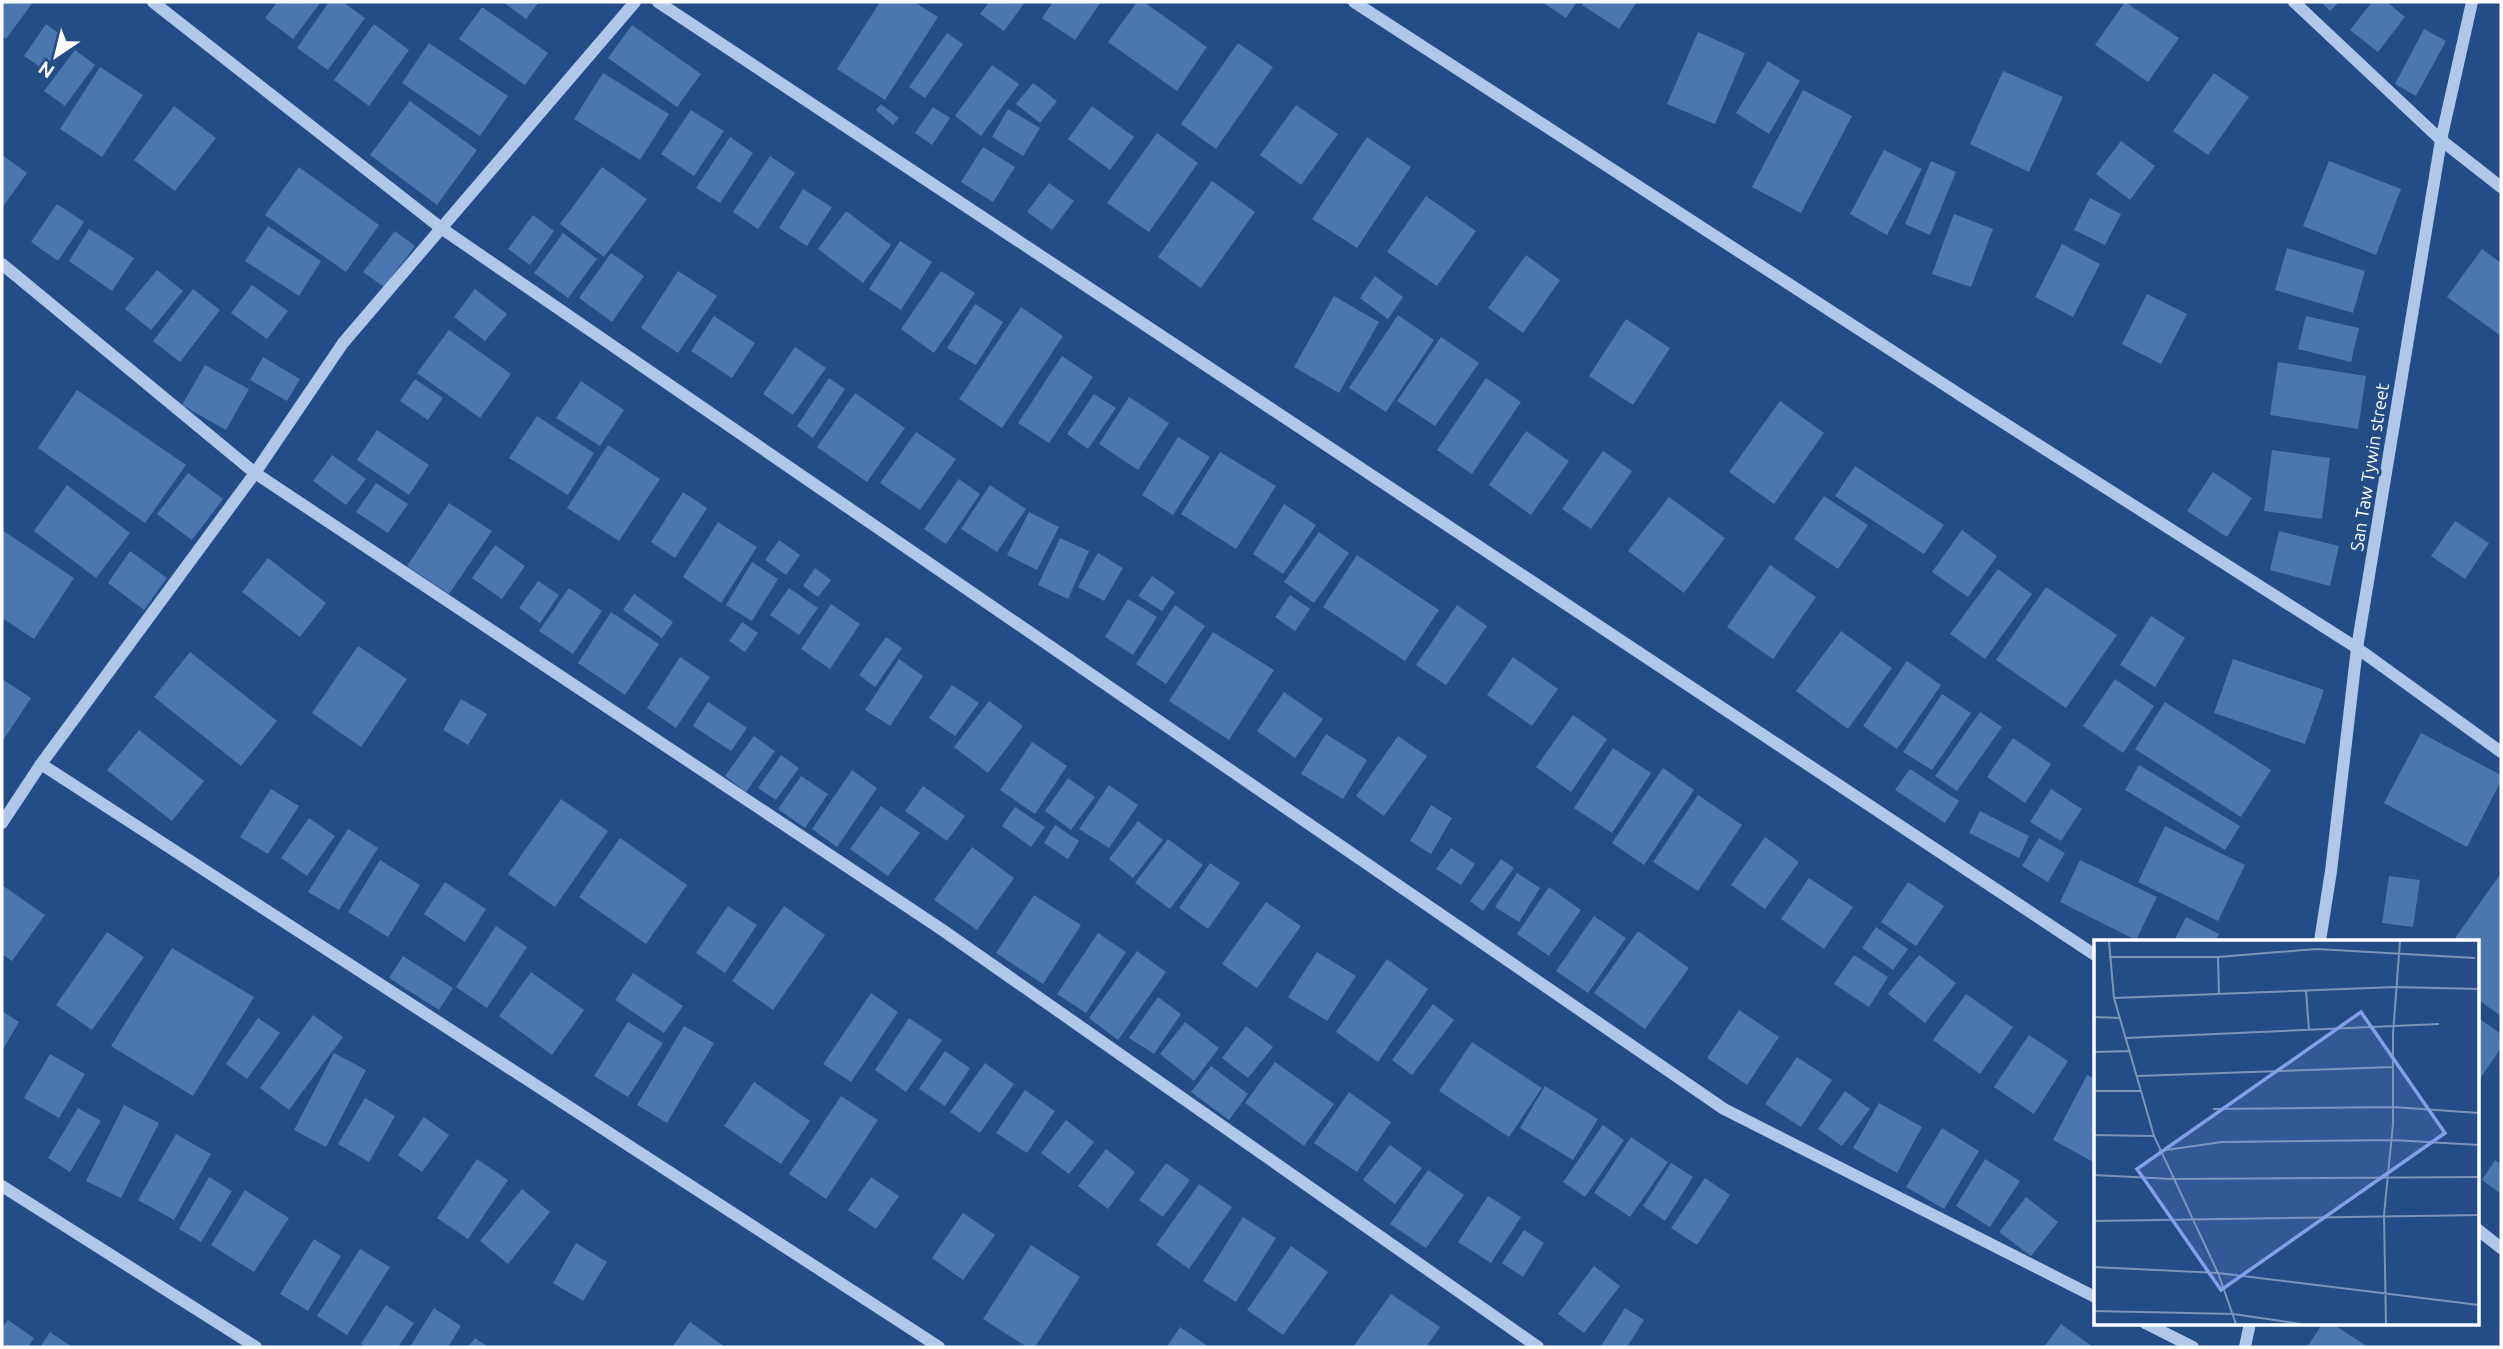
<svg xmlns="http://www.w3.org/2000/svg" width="2503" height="1349" font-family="Ubuntu,sans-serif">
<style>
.building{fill:#4c76af}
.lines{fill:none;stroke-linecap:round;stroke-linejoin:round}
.minor{stroke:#afc7e9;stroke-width:12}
.labels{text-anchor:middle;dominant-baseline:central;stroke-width:6;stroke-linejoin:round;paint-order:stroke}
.street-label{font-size:18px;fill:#fff;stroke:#244c87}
.inset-road{fill:none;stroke:#7c94b7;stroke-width:2}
.view{fill:#839eea;fill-opacity:0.15;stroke:#839eea;stroke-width:3.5}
.inset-edge{fill:none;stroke:#fff;stroke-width:3.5}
</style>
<rect width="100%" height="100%" fill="#244c87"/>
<g class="building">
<polygon points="2,2 33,2 6,39 2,36"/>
<polygon points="277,2 321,2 293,39 265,18"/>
<polygon points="329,2 343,2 365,18 328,70 297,48"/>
<polygon points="503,2 539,2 526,19"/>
<polygon points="880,2 914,2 938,17 885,100 837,69"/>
<polygon points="989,2 1025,2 1004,31 980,14"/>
<polygon points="1053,2 1101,2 1075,40 1042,18"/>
<polygon points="1137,2 1144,2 1207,47 1177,91 1108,42"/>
<polygon points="1542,2 1577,2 1566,18"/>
<polygon points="1584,2 1637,2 1619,29 1582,5"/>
<polygon points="2125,2 2179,38 2148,82 2095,45"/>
<polygon points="2321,2 2339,2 2330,11"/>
<polygon points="2372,2 2387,2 2405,17 2378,52 2350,30"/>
<polygon points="482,7 548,53 525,85 459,39"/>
<polygon points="46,24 70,42 48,72 24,56"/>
<polygon points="374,24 409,50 369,106 334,80"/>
<polygon points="632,25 701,74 677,107 608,58"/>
<polygon points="2424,29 2446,41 2416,96 2395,84"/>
<polygon points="1698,32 1745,53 1715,124 1667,104"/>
<polygon points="947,33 963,44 925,98 909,87"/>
<polygon points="429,43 508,96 480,136 402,83"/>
<polygon points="1238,43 1273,67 1216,149 1181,124"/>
<polygon points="75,50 95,65 65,106 44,91"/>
<polygon points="1768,61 1800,81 1769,134 1736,113"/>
<polygon points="992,65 1019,84 981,136 955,116"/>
<polygon points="100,67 143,95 102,157 60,129"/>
<polygon points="2003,71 2063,97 2029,172 1970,144"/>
<polygon points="603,73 669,114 640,160 574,119"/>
<polygon points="2214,73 2249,97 2208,155 2173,131"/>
<polygon points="1033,83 1057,101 1040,123 1016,104"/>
<polygon points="1803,90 1852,116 1801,213 1752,187"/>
<polygon points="410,101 477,150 437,205 370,155"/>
<polygon points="881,104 899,118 893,125 876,110"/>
<polygon points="1296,105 1338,134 1301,185 1260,155"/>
<polygon points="174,106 216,138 175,191 134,160"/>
<polygon points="1092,106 1134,137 1110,170 1068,139"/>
<polygon points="933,107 950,118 932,145 915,133"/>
<polygon points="1008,109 1040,128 1023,156 992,137"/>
<polygon points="691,110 724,131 694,176 661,154"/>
<polygon points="1157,133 1198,163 1149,232 1107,203"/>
<polygon points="730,137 753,153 720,203 696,188"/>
<polygon points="1367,137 1411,167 1357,248 1312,219"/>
<polygon points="2121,141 2155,166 2130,200 2096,174"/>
<polygon points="983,147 1015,167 993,202 961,182"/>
<polygon points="1884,150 1922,169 1887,235 1850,214"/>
<polygon points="2,155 27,173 2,208"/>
<polygon points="770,156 795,173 758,229 733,212"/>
<polygon points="1931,161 1956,172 1930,235 1905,224"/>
<polygon points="2329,161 2401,189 2376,255 2303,226"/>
<polygon points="299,167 379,225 346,272 265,215"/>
<polygon points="602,167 647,199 604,257 560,224"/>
<polygon points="1212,181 1255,212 1201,288 1158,257"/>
<polygon points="1049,183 1074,201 1052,230 1027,212"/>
<polygon points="803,189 832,207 807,246 779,228"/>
<polygon points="1426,196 1476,231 1437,286 1387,252"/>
<polygon points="2090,198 2121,214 2105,245 2074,230"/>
<polygon points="57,204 84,222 58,261 31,242"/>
<polygon points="846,211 891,245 863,283 818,249"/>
<polygon points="1954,214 1993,229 1971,287 1932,274"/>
<polygon points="533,215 554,231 530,265 508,249"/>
<polygon points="268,226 321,261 299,296 245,261"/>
<polygon points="89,229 134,258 112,291 69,261"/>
<polygon points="395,231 415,246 384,287 363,272"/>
<polygon points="563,233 597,259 568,298 534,273"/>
<polygon points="900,241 932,262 901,310 869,289"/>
<polygon points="2062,244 2100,264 2073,317 2035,297"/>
<polygon points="2287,248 2365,271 2353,313 2275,290"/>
<polygon points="2482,249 2501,263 2501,336 2447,297"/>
<polygon points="611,253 644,276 612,322 579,298"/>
<polygon points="1526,255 1560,280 1523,333 1488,308"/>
<polygon points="157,270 183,291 151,330 125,309"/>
<polygon points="678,271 717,296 678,353 641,328"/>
<polygon points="941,271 975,293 934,353 901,329"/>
<polygon points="1375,276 1403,297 1388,319 1360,298"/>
<polygon points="252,285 288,311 267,339 231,313"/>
<polygon points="193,289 220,310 180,362 153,341"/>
<polygon points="475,289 507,314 485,341 454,317"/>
<polygon points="2147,294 2187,314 2161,364 2122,344"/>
<polygon points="1334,296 1379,322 1339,393 1294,367"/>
<polygon points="975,304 1003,322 976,365 947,348"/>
<polygon points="1021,307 1063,336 1002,428 959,399"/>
<polygon points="1398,315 1434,340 1386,412 1349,388"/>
<polygon points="714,316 755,343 732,378 691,351"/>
<polygon points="2306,316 2359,328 2351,362 2298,349"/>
<polygon points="1626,319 1670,348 1633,405 1589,376"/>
<polygon points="449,330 511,374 480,418 417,373"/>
<polygon points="1441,337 1479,363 1435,426 1397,401"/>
<polygon points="795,347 826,368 793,415 763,394"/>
<polygon points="1062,356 1093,377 1049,443 1018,423"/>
<polygon points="263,357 300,379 287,401 250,380"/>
<polygon points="2278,362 2366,376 2358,429 2270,415"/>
<polygon points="205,365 249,389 226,430 182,405"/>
<polygon points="829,378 845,389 813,438 797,426"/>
<polygon points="1486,378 1521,402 1472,474 1437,450"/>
<polygon points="415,379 443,398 428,420 400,401"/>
<polygon points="581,381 624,410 600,446 556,418"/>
<polygon points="77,390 186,465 145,523 38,448"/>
<polygon points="855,393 905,428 867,482 817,447"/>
<polygon points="1094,394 1116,408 1088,449 1067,434"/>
<polygon points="1129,397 1169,423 1138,470 1099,444"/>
<polygon points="1780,401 1824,433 1774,504 1729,472"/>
<polygon points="537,416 594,453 568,495 509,458"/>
<polygon points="377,430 429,465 409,495 357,460"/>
<polygon points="1526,431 1569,461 1531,515 1489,485"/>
<polygon points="916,432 956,459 920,510 880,483"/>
<polygon points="1178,437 1210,457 1173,515 1142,495"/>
<polygon points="608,445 660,479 619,541 567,508"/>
<polygon points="2272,450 2330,458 2322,519 2264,511"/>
<polygon points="1603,451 1632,471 1591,529 1562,509"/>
<polygon points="1220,452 1276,486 1236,549 1181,514"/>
<polygon points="332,455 366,479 346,505 313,481"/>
<polygon points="1855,466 1944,525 1924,554 1835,496"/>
<polygon points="2213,472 2252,498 2227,537 2187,511"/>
<polygon points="188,473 223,499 192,540 157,514"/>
<polygon points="959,479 980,494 946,544 924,529"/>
<polygon points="376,483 408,504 388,533 356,512"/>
<polygon points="67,485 130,533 96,578 34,531"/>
<polygon points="990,485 1026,509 997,552 961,529"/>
<polygon points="683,492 707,508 675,558 651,542"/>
<polygon points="1824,496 1868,525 1838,569 1794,539"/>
<polygon points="1669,497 1725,538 1684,593 1628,551"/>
<polygon points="449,503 492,531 449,594 407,566"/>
<polygon points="1284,504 1316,525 1283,574 1253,554"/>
<polygon points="1029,512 1059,527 1037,570 1007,555"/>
<polygon points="2455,521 2489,543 2465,579 2431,556"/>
<polygon points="718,522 757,547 721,603 683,577"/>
<polygon points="2,530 74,578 34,639 2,618"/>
<polygon points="1962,530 1997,556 1968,597 1932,572"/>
<polygon points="2279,531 2339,546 2330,586 2270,570"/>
<polygon points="1319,532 1349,553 1314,603 1284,582"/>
<polygon points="1060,538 1089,551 1068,599 1038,585"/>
<polygon points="779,540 800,555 786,575 765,560"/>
<polygon points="495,545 525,566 502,599 472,578"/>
<polygon points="130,551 167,578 144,610 108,583"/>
<polygon points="1098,553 1123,568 1104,601 1078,587"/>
<polygon points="1357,555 1439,610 1405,661 1323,607"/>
<polygon points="268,558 326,603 300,637 242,592"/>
<polygon points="752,562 778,579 752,621 726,605"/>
<polygon points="1770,565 1816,597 1773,659 1727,627"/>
<polygon points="815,568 831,580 818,597 803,586"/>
<polygon points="1998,569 2032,594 1985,659 1950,634"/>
<polygon points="1152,576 1175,592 1162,611 1138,596"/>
<polygon points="538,581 559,595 540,623 519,608"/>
<polygon points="2046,587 2117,635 2066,708 1996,660"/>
<polygon points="569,588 602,611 573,654 539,631"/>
<polygon points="789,588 818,608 799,635 770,615"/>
<polygon points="634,594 673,622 662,638 623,610"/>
<polygon points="1290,595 1310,609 1295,631 1275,617"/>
<polygon points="1128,599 1157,617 1133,655 1105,637"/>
<polygon points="831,604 860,624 830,669 801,649"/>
<polygon points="1175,605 1205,626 1166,684 1136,664"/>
<polygon points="1457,605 1487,626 1446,685 1416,665"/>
<polygon points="611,612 659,644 625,695 578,663"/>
<polygon points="2151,616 2185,638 2155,687 2120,665"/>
<polygon points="742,622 758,633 745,652 729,641"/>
<polygon points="1841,631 1892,668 1848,729 1796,691"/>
<polygon points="1213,632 1274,670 1229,740 1169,701"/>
<polygon points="886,637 902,648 875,687 859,675"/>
<polygon points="358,646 407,679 361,747 312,713"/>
<polygon points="190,652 277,721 241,766 154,697"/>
<polygon points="680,657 710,677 676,728 647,708"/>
<polygon points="1513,657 1558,689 1532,726 1487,695"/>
<polygon points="899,659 923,676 890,726 865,710"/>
<polygon points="2233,659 2324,690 2305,744 2214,713"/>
<polygon points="1907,661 1941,685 1897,749 1863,726"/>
<polygon points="2,679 31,698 2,742"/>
<polygon points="2115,679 2154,706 2123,753 2083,726"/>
<polygon points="952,685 979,703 955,736 929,718"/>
<polygon points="1284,692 1323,719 1295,758 1257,731"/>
<polygon points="1942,694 1971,713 1932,770 1903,752"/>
<polygon points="461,699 487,714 468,745 443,730"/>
<polygon points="989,701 1023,726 988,773 954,747"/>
<polygon points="708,702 747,728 731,751 693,726"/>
<polygon points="2165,702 2271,770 2241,817 2135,749"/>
<polygon points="1980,712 2002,727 1957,791 1935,776"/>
<polygon points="1573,715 1607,739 1571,792 1536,767"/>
<polygon points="139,730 204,781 172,821 107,770"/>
<polygon points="2421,733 2501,775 2501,781 2467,847 2384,803"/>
<polygon points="1326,734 1367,760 1343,799 1301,774"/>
<polygon points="754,736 775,751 746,792 725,776"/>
<polygon points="1398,736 1427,756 1384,816 1356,796"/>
<polygon points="2013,738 2051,764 2025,803 1987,777"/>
<polygon points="1032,742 1067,766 1035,814 1000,790"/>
<polygon points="1613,748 1651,773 1612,833 1574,808"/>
<polygon points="781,755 799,768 776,800 758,788"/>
<polygon points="2139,765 2240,826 2225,850 2125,790"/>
<polygon points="1663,768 1694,790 1644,865 1612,843"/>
<polygon points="1910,769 1959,801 1945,823 1895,790"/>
<polygon points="852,770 877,788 837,847 812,829"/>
<polygon points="801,776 828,794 805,828 778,809"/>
<polygon points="1068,778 1095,797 1071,830 1045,811"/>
<polygon points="1109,785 1138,805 1109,848 1079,829"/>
<polygon points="923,786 965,816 947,841 905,811"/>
<polygon points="271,789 299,806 268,854 240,837"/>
<polygon points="2051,789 2082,809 2061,841 2030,822"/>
<polygon points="1698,795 1742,825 1698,891 1653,862"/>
<polygon points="561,799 608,831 555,907 508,874"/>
<polygon points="1431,805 1452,818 1431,854 1410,841"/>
<polygon points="881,806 920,833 888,876 850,849"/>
<polygon points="1015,807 1045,827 1031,847 1002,826"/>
<polygon points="1980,811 2029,836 2019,858 1969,833"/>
<polygon points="309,818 335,836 307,876 281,858"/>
<polygon points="1138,821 1163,840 1133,878 1109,859"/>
<polygon points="1055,825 1079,841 1068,859 1044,843"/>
<polygon points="2165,826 2245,865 2218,921 2138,882"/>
<polygon points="348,829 378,848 339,910 308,892"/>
<polygon points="1765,837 1799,862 1765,909 1731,885"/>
<polygon points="620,838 687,885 646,944 579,897"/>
<polygon points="2039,838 2065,853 2048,882 2022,866"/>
<polygon points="1168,839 1203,865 1170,909 1135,883"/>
<polygon points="972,847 1014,878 977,930 934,900"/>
<polygon points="1451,848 1475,864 1461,885 1436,869"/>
<polygon points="1501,859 1514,868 1483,911 1470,901"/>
<polygon points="380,860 420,885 388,937 348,912"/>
<polygon points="2080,860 2157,897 2136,940 2060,902"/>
<polygon points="1210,863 1240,883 1208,929 1179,908"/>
<polygon points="1517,873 1540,888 1519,922 1495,907"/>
<polygon points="2501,873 2501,1016 2477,999 2477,941 2453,941"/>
<polygon points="2389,876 2420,880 2413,927 2382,923"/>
<polygon points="1809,878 1853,907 1824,949 1781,919"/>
<polygon points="445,882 486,909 465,942 424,914"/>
<polygon points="1908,882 1944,906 1916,946 1881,922"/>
<polygon points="2,885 45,915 12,961 2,954"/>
<polygon points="1549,887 1581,910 1549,956 1517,934"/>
<polygon points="1034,895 1081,925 1043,984 996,953"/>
<polygon points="1266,902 1301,926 1257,988 1222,964"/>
<polygon points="728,906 757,925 725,973 696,953"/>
<polygon points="784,906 825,935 773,1010 732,981"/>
<polygon points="1594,916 1626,938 1588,993 1556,971"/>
<polygon points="2186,917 2219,934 2215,941 2174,941"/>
<polygon points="496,926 527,947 487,1008 456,987"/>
<polygon points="1876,927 1908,949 1893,970 1862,948"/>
<polygon points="1638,931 1689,968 1645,1029 1594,993"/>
<polygon points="107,932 144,957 92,1030 56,1005"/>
<polygon points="1098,933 1126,952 1086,1013 1057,994"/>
<polygon points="172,948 254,997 193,1096 111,1046"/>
<polygon points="1137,951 1166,972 1118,1040 1089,1018"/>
<polygon points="1317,952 1356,976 1327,1021 1288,997"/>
<polygon points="1854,955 1888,977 1869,1007 1834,984"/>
<polygon points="1919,955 1956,983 1925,1023 1888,994"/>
<polygon points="403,956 453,988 439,1010 389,978"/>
<polygon points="1387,959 1428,989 1378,1062 1336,1032"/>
<polygon points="531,972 584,1010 552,1055 499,1016"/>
<polygon points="633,973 683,1006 664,1033 615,1000"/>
<polygon points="871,993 898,1012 851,1082 823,1064"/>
<polygon points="1966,994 2013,1027 1980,1074 1933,1040"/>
<polygon points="1158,997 1181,1014 1154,1054 1129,1038"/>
<polygon points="1433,1004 1454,1020 1412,1075 1392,1060"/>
<polygon points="1739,1010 1779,1037 1747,1085 1707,1058"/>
<polygon points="2,1011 19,1022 2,1051"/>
<polygon points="313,1015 343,1037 289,1110 260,1088"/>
<polygon points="2477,1017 2501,1034 2501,1048 2477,1083"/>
<polygon points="258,1018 280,1033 247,1079 226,1064"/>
<polygon points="909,1018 942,1040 906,1092 875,1070"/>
<polygon points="628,1022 663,1043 628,1097 594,1076"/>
<polygon points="1185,1022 1219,1048 1194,1081 1160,1054"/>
<polygon points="684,1026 714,1043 667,1123 637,1105"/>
<polygon points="1246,1026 1273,1047 1248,1078 1222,1058"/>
<polygon points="2029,1035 2068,1061 2034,1114 1994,1087"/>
<polygon points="1472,1042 1542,1088 1509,1137 1439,1091"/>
<polygon points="945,1051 970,1068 945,1106 919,1089"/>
<polygon points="334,1053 366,1070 326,1147 294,1130"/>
<polygon points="50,1054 85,1074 59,1118 24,1098"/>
<polygon points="1797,1057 1832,1080 1801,1127 1765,1104"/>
<polygon points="1275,1062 1334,1104 1304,1146 1245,1103"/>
<polygon points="985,1063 1014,1084 980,1133 950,1112"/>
<polygon points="1211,1066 1248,1094 1229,1120 1191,1092"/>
<polygon points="2087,1075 2095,1079 2095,1163 2053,1140"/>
<polygon points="754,1082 810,1121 781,1164 724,1126"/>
<polygon points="1545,1086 1598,1119 1573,1160 1520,1128"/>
<polygon points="1025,1090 1055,1111 1027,1153 996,1133"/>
<polygon points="1845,1091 1870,1109 1842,1146 1818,1129"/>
<polygon points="1349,1092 1391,1122 1357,1172 1314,1143"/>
<polygon points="841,1096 878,1120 826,1199 789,1174"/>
<polygon points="365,1098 395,1116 369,1162 338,1144"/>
<polygon points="1879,1103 1922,1127 1897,1173 1853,1148"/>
<polygon points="124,1105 159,1123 121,1198 86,1181"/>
<polygon points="78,1108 101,1121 70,1172 48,1158"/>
<polygon points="424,1117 449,1135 422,1172 398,1155"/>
<polygon points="1066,1120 1094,1142 1069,1174 1041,1153"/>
<polygon points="1603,1125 1624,1140 1585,1197 1563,1182"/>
<polygon points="1942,1128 1979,1151 1944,1209 1906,1187"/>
<polygon points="176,1134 211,1154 174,1220 138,1200"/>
<polygon points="1631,1137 1668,1162 1630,1217 1594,1193"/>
<polygon points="1390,1145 1422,1168 1395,1204 1363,1180"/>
<polygon points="1106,1149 1135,1172 1108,1209 1078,1186"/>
<polygon points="477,1159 508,1180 468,1239 437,1218"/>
<polygon points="1985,1159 2020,1181 1990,1227 1956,1206"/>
<polygon points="2495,1160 2501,1164 2501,1194 2482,1180"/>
<polygon points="1166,1163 1190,1180 1163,1217 1139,1200"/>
<polygon points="1671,1163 1693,1177 1665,1221 1643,1206"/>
<polygon points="1428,1170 1464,1195 1426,1248 1390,1224"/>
<polygon points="209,1177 232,1191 201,1242 179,1229"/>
<polygon points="871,1177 899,1196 876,1229 848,1210"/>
<polygon points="1705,1178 1730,1195 1697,1245 1671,1228"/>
<polygon points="1199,1184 1232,1207 1189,1269 1156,1245"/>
<polygon points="522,1189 550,1212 508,1264 480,1241"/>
<polygon points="245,1190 289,1218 254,1272 211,1245"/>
<polygon points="1488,1196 1521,1217 1491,1263 1458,1242"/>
<polygon points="2026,1197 2058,1222 2031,1256 1999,1232"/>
<polygon points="963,1213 995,1235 963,1280 932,1258"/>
<polygon points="1243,1217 1276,1238 1236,1302 1203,1281"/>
<polygon points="1524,1230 1544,1243 1523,1277 1502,1263"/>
<polygon points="314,1239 341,1256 308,1311 280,1294"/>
<polygon points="576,1243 607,1262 583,1301 553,1283"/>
<polygon points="1031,1245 1080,1277 1035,1347 1027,1347 983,1319"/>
<polygon points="1291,1246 1328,1272 1283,1335 1247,1310"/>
<polygon points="360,1249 390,1267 347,1335 317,1316"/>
<polygon points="1594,1266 1620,1286 1584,1333 1558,1314"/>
<polygon points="1391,1294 1440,1327 1426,1347 1353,1347"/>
<polygon points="386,1305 414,1323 398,1347 366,1347 361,1344"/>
<polygon points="434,1308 461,1326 448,1347 410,1347"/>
<polygon points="1625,1308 1644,1320 1627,1347 1604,1347 1601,1346"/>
<polygon points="8,1320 34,1338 28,1347 2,1347 2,1328"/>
<polygon points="690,1322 725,1347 672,1347"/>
<polygon points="2323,1323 2331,1323 2368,1347 2307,1347"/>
<polygon points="2061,1324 2093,1347 2044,1347"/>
<polygon points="1180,1327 1209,1347 1167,1347"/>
<polygon points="50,1332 72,1347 40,1347"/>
<polygon points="475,1338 488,1347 468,1347"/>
</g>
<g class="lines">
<g class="minor">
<polyline points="153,2 441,228 1724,1109 2095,1297"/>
<polyline points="658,2 2095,955"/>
<polyline points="1354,2 1971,402 2357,648 2501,752"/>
<polyline points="2294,2 2441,140 2501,187"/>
<polyline points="2,264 255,473 941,929 1538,1347"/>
<polyline points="41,764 939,1347"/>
<polyline points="2,823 41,764 255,473 343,343 635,2"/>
<polyline points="2320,941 2331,871 2357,648 2441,140 2472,2"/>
<polyline points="2,1186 256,1347"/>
<polyline points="2477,1229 2501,1248"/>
<polyline points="2145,1323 2193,1347"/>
<polyline points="2245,1347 2250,1323"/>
</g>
</g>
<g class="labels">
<g class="street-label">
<text transform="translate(2369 467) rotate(-81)">San Taw Tywin street</text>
</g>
</g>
<g transform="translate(2094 940)">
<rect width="385" height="385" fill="#244c87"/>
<path class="inset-road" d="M15,1L20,58L60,196L124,333L142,384M15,17H124L223,9L381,18M124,17L125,54M212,51L215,90M20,58L301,47L385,49M0,77L25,78M32,98L345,84M0,112L36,111M43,136L300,127M0,151H48M119,169L299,167L385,173M0,195L60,196M65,211L128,202L298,200L385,205M0,235L78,239L385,237M0,281L385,275M0,327L124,333L385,365M0,371L139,374L207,384M292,384L290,275L299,184V94L306,1"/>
<path class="view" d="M267,72L351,193L127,350L43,229Z"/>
<rect width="385" height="385" class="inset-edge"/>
</g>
<rect width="2503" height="1349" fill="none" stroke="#ffffff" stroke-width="7"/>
<g transform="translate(56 56) rotate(215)" stroke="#244c87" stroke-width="5" paint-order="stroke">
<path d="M0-5L12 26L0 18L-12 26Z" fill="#ffffff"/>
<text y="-10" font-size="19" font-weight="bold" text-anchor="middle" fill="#ffffff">N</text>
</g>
</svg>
